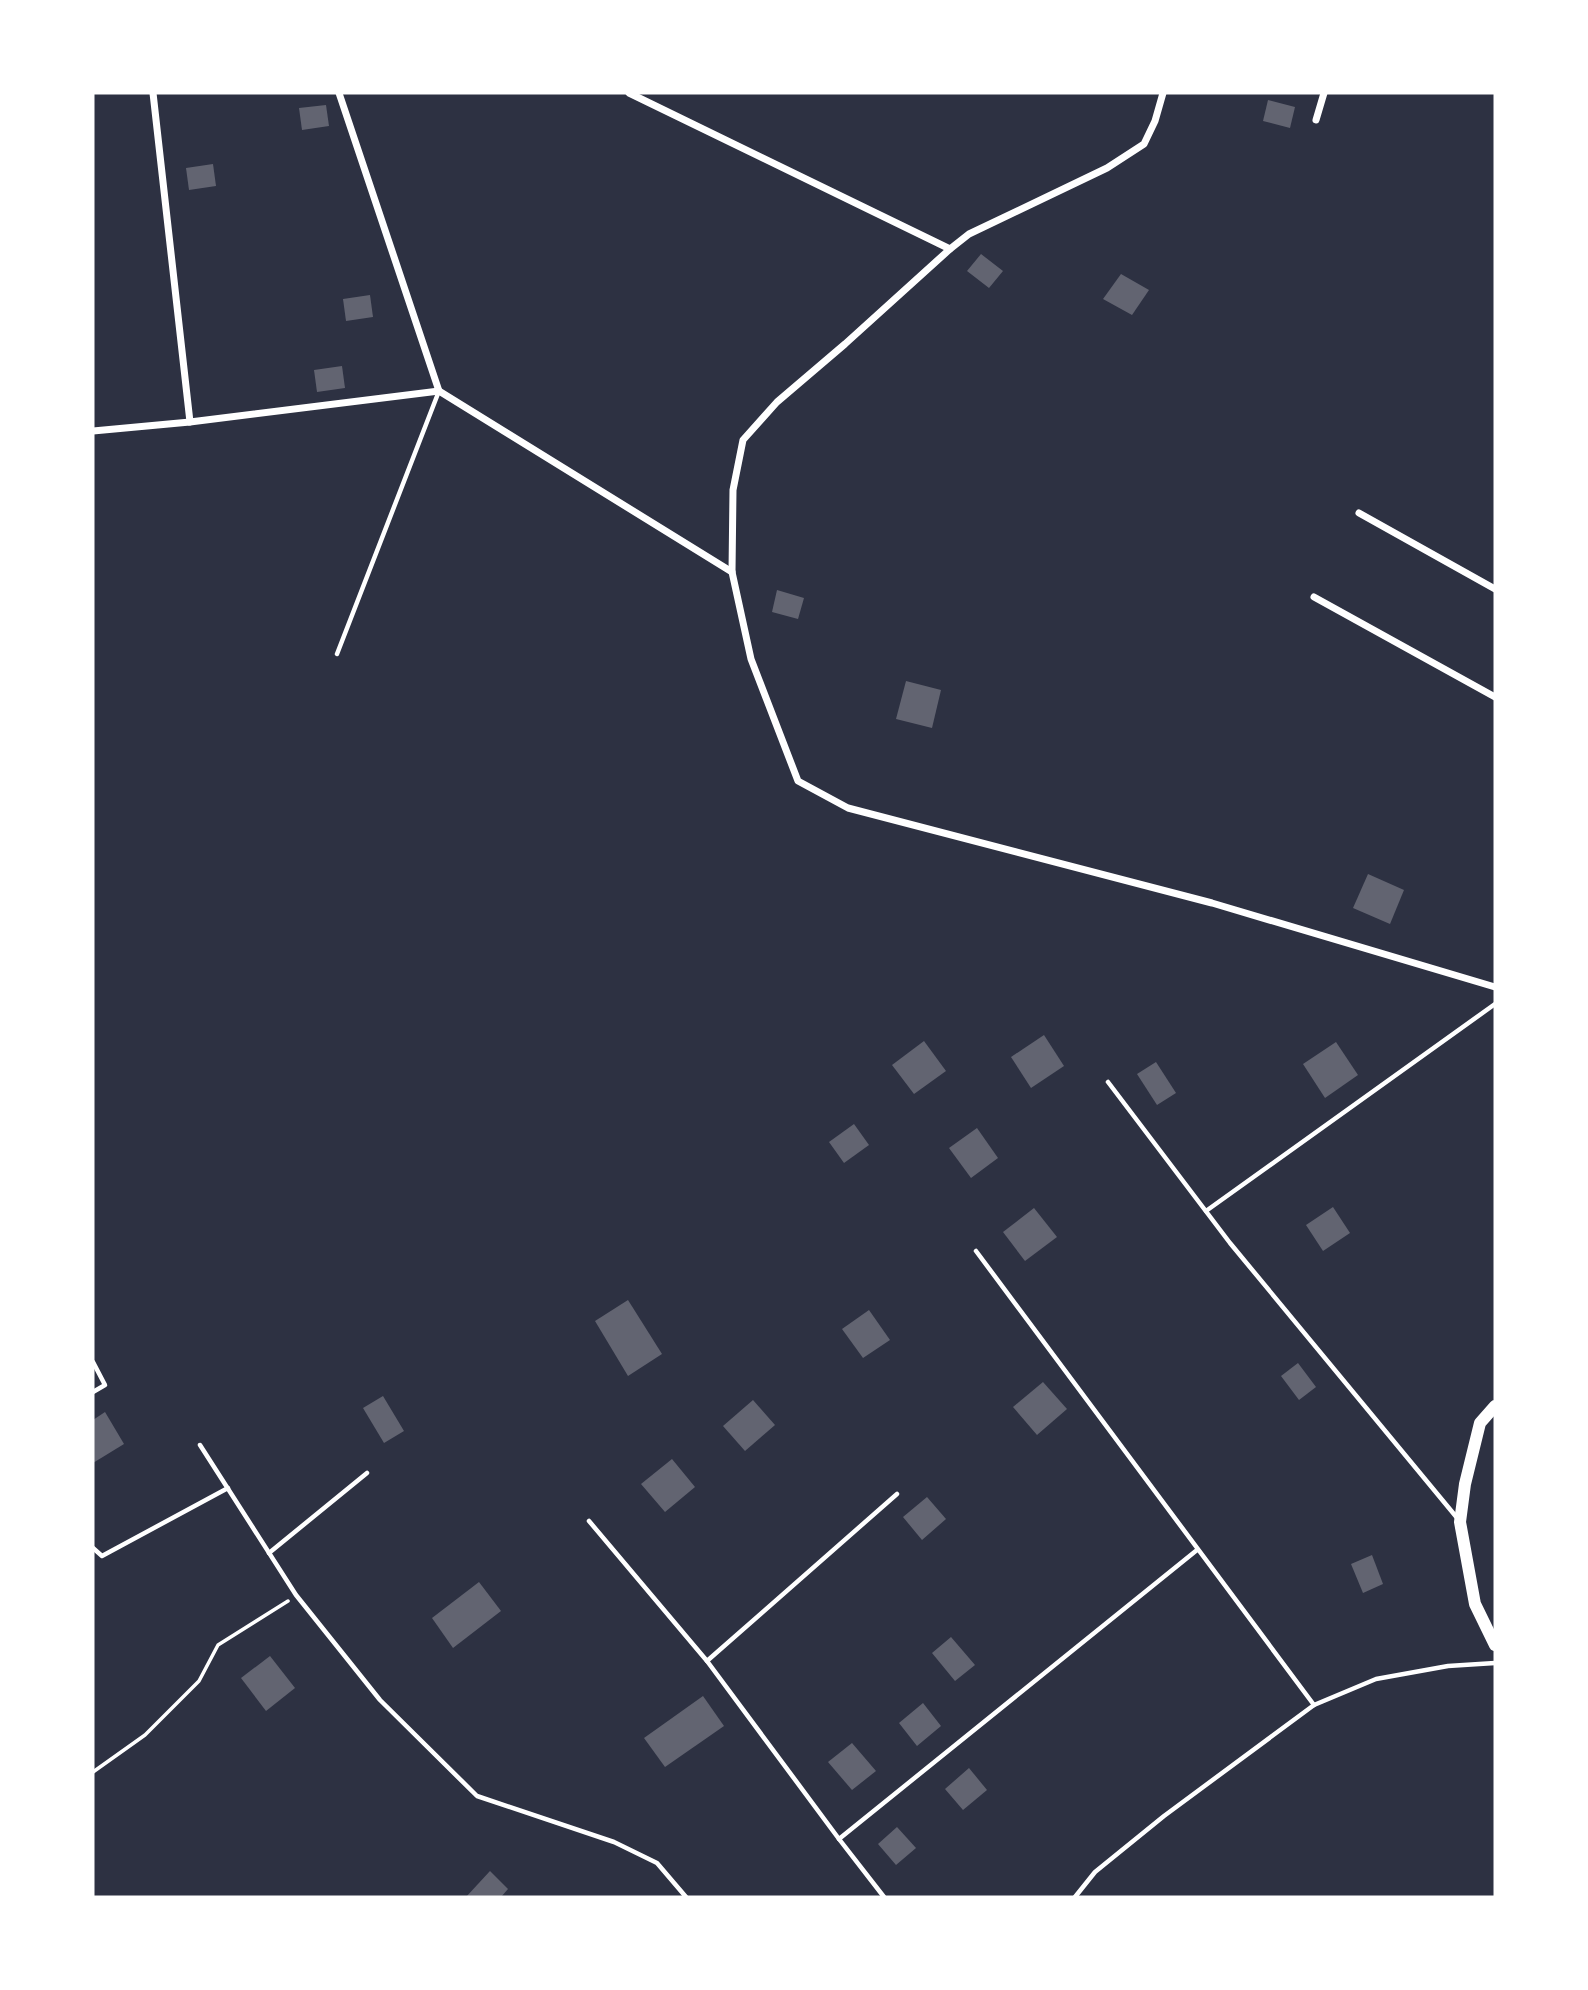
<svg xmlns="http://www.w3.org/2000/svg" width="1588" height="1990" font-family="'Alegreya Sans',sans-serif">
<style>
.building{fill:#626471}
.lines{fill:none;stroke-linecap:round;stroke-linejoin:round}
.path{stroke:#fff;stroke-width:3.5}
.service{stroke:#fff;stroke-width:4.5}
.minor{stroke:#fff;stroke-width:7}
.secondary{stroke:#fff;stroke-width:12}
</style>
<rect width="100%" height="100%" fill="#2d3142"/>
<g class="building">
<polygon points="1268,100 1295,107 1290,128 1263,121"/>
<polygon points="326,105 329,126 302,130 299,108"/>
<polygon points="213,164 216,186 189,190 186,168"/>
<polygon points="981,254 1003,271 989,288 967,271"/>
<polygon points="1121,274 1149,290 1132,315 1103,299"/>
<polygon points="370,295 373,317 346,321 343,299"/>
<polygon points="342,366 345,388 317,392 314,370"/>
<polygon points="777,590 804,598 798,619 772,612"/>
<polygon points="906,681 941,690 932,728 896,719"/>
<polygon points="1368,874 1404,890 1390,924 1353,908"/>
<polygon points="1044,1035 1064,1066 1031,1088 1011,1057"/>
<polygon points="924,1041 946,1071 914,1094 892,1065"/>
<polygon points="1336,1042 1358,1075 1325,1098 1303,1064"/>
<polygon points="1156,1062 1176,1093 1157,1105 1137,1074"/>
<polygon points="854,1124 869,1145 844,1163 829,1142"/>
<polygon points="977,1128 998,1158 971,1178 949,1148"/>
<polygon points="1333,1207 1350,1233 1323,1251 1306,1225"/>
<polygon points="1034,1208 1057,1237 1025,1261 1003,1232"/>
<polygon points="628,1300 662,1354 628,1376 595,1321"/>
<polygon points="869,1310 890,1340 863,1358 842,1329"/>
<polygon points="1298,1363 1316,1387 1299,1400 1281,1376"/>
<polygon points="1043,1382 1067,1409 1037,1435 1013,1407"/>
<polygon points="383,1396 404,1431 384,1443 363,1408"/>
<polygon points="753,1400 775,1425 745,1451 723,1426"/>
<polygon points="105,1412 124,1444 93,1463 93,1420"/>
<polygon points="672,1459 695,1487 665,1512 641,1484"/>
<polygon points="927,1497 946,1519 922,1540 903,1517"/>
<polygon points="1372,1555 1383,1584 1363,1593 1351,1564"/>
<polygon points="479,1582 501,1611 453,1648 432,1618"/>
<polygon points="951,1637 975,1665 955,1681 932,1653"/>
<polygon points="270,1656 295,1688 266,1711 241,1678"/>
<polygon points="703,1696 724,1726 665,1767 644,1738"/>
<polygon points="923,1703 941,1726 917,1746 899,1723"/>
<polygon points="852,1743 876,1771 852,1790 828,1762"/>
<polygon points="969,1768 987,1790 963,1810 945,1789"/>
<polygon points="897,1827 916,1848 896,1865 878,1844"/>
<polygon points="490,1871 508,1889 501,1897 466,1897"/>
</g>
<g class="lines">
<polyline class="path" points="93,1772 145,1735 199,1681 218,1645 288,1601"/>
<g class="service">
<polyline points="337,654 439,391"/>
<polyline points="1108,1082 1230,1243 1458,1519"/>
<polyline points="1206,1211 1495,1004"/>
<polyline points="976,1251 1314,1705"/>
<polyline points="93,1362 105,1385 93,1392"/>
<polyline points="200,1445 296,1595 380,1700 477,1796 614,1842 657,1863 686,1897"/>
<polyline points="589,1521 707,1661 839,1839 884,1897"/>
<polyline points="93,1548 102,1556 228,1488"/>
<polyline points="269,1553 367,1473"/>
<polyline points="707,1661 897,1494"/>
<polyline points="839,1839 1197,1550"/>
<polyline points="1075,1897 1095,1872 1164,1816 1314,1705 1376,1679 1448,1666 1495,1663"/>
</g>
<g class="minor">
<polyline points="153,93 190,422"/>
<polyline points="339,93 439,391"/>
<polyline points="629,93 950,249 845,344 777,402 743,440 733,490 732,572 751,659 798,781 848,808 1212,903 1495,987"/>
<polyline points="1316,120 1324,93"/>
<polyline points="950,249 969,234 1107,168 1144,144 1155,121 1163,93"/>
<polyline points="93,431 190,422 439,391 732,572"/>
<polyline points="1359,513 1495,589"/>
<polyline points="1314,597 1495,697"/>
</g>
<polyline class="secondary" points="1495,1406 1480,1423 1465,1484 1460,1522 1475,1604 1495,1645"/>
</g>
<rect width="1588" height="1990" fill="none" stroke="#ffffff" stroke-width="189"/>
</svg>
